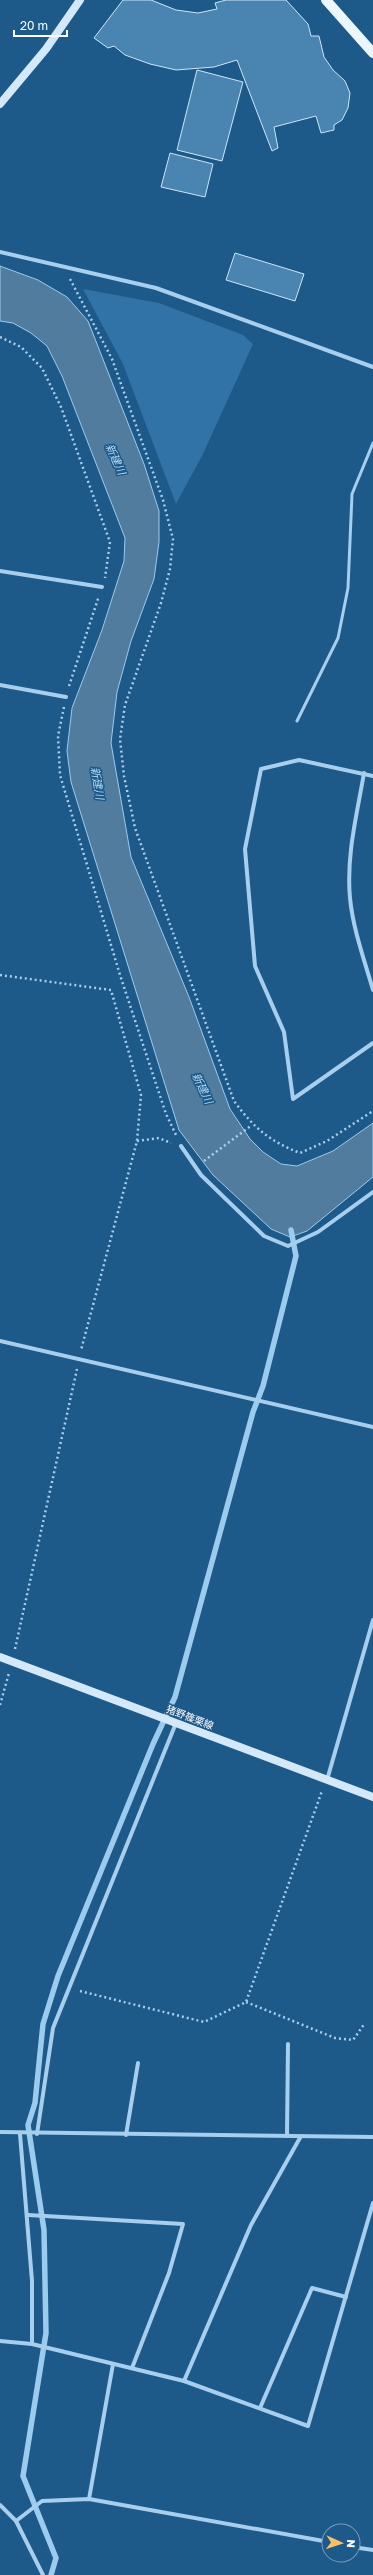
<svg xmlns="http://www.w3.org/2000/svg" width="373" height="2575" font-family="'Golos Text','Noto Sans JP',sans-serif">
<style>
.green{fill:#3173a6}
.water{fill:#527c9e;stroke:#9bcbed}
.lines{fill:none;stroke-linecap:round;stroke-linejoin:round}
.stream{stroke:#9bcbed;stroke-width:5.5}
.building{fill:#4a85b2;stroke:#cce6f8}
.path{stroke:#a7ceec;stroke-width:2.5;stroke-dasharray:2 3;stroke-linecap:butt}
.lane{stroke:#a7ceec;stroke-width:3}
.street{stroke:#a7ceec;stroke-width:4}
.secondary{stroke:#d3e8f9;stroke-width:8}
.primary{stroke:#ecf6ff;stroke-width:10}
.labels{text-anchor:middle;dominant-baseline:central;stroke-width:3;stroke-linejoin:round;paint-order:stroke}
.street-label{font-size:10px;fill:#fff;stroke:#1d5989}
.water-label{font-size:11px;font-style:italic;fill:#b3d8f3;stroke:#1d5989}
</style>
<rect width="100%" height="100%" fill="#1d5989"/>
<polygon class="green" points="83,289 159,303 243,335 253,344 203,454 176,504 123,364"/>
<polygon class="water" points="0,266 38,280 67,297 88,321 144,464 159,511 159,542 154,579 131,641 117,692 111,743 131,857 189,997 230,1109 250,1139 263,1152 281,1164 297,1166 333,1151 373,1123 373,1177 307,1231 290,1237 271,1229 213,1175 179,1130 71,782 67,751 72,708 102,630 124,561 125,538 62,376 47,346 31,333 13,323 0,321"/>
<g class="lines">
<polyline class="stream" points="51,2575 56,2558 23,2476 46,2333 44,2230 28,2125 35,2103 43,2024 58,1976 153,1744 175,1697 253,1412 263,1386 296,1256 291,1230"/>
</g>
<g class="building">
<polygon points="123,0 151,0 176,10 198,13 217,9 215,3 226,0 286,0 308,24 311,36 319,36 324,57 333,70 345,81 350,93 348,108 342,120 334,125 334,130 321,133 316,116 274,127 278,148 272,151 237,60 214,67 176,70 150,64 125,55 114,46 108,48 94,38"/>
<polygon points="197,70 243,82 222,161 177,150"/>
<polygon points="170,153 213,164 205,197 161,187"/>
<polygon points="235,253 304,274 295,301 226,280"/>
</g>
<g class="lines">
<g class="path">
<path d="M70,279L112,359L163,500L173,539L170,569L161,603L125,705L120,739L124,776L135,828L234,1101C254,1128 269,1141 300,1153L327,1141L373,1111"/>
<polyline points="0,337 21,347 42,368 61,407 110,542 105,578"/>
<polyline points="69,686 99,596"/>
<polyline points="64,707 58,736 60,775 120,975 166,1114 177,1137"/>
<polyline points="0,975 111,990 141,1095 137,1141 81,1350"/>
<polyline points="137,1141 159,1138 171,1143"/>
<polyline points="204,1161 252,1125"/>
<polyline points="15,1649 77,1369"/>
<polyline points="0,1705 9,1673"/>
<polyline points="80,1991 204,2022 246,2002 322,1791"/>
<polyline points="246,2002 335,2038 353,2040 365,2023"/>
</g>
<polyline class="lane" points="297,721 338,638 348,588 352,494 373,443"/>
<g class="street">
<polyline points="0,252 156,288 373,367"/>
<polyline points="0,571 102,587"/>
<polyline points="0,685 66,697"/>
<path d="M364,773C357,814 346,856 350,898C353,929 364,959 373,990"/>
<polyline points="373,776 299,760 261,769 245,849 255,966 284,1032 293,1099 373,1043"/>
<polyline points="181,1146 201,1175 264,1236 288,1246 318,1232 373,1192"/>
<polyline points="0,1341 373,1427"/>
<polyline points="327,1780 373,1620"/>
<polyline points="0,2132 373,2137"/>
<polyline points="20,2134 32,2281 32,2344"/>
<polyline points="37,2134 53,2028 176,1723"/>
<polyline points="126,2135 138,2063"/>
<polyline points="287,2136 288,2044"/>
<polyline points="28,2215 183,2224 169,2273 132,2368"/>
<polyline points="0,2341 32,2344 184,2381 308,2426 373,2203"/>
<polyline points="184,2381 251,2225 301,2136"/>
<polyline points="260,2408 312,2288 346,2297"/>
<polyline points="89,2499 113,2364"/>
<polyline points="0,2505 16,2521 43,2575"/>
<polyline points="16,2521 42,2501 89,2499 329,2542"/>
<polyline points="353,2547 373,2550"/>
</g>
<g class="secondary">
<polyline points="0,104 46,49 80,0"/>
<polyline points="0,1657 373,1797"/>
</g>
<polyline class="primary" points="326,0 373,53"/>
</g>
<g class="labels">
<g class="street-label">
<text transform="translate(190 1717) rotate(21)">猪野篠栗線</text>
</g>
<g class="water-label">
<text transform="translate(116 459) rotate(66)">新建川</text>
<text transform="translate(98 783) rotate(81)">新建川</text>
<text transform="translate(203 1088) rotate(64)">新建川</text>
</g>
</g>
<g transform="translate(341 2543) rotate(93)"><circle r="19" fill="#1d5989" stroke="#779bb8"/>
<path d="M0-3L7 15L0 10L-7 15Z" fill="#fbbf66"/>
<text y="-6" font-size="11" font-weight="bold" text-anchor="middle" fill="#ffffff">N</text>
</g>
<path d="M14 30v6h53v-6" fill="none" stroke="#ffffff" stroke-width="2"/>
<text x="20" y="30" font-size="12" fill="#ffffff" stroke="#1d5989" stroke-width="3" paint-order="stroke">20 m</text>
</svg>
